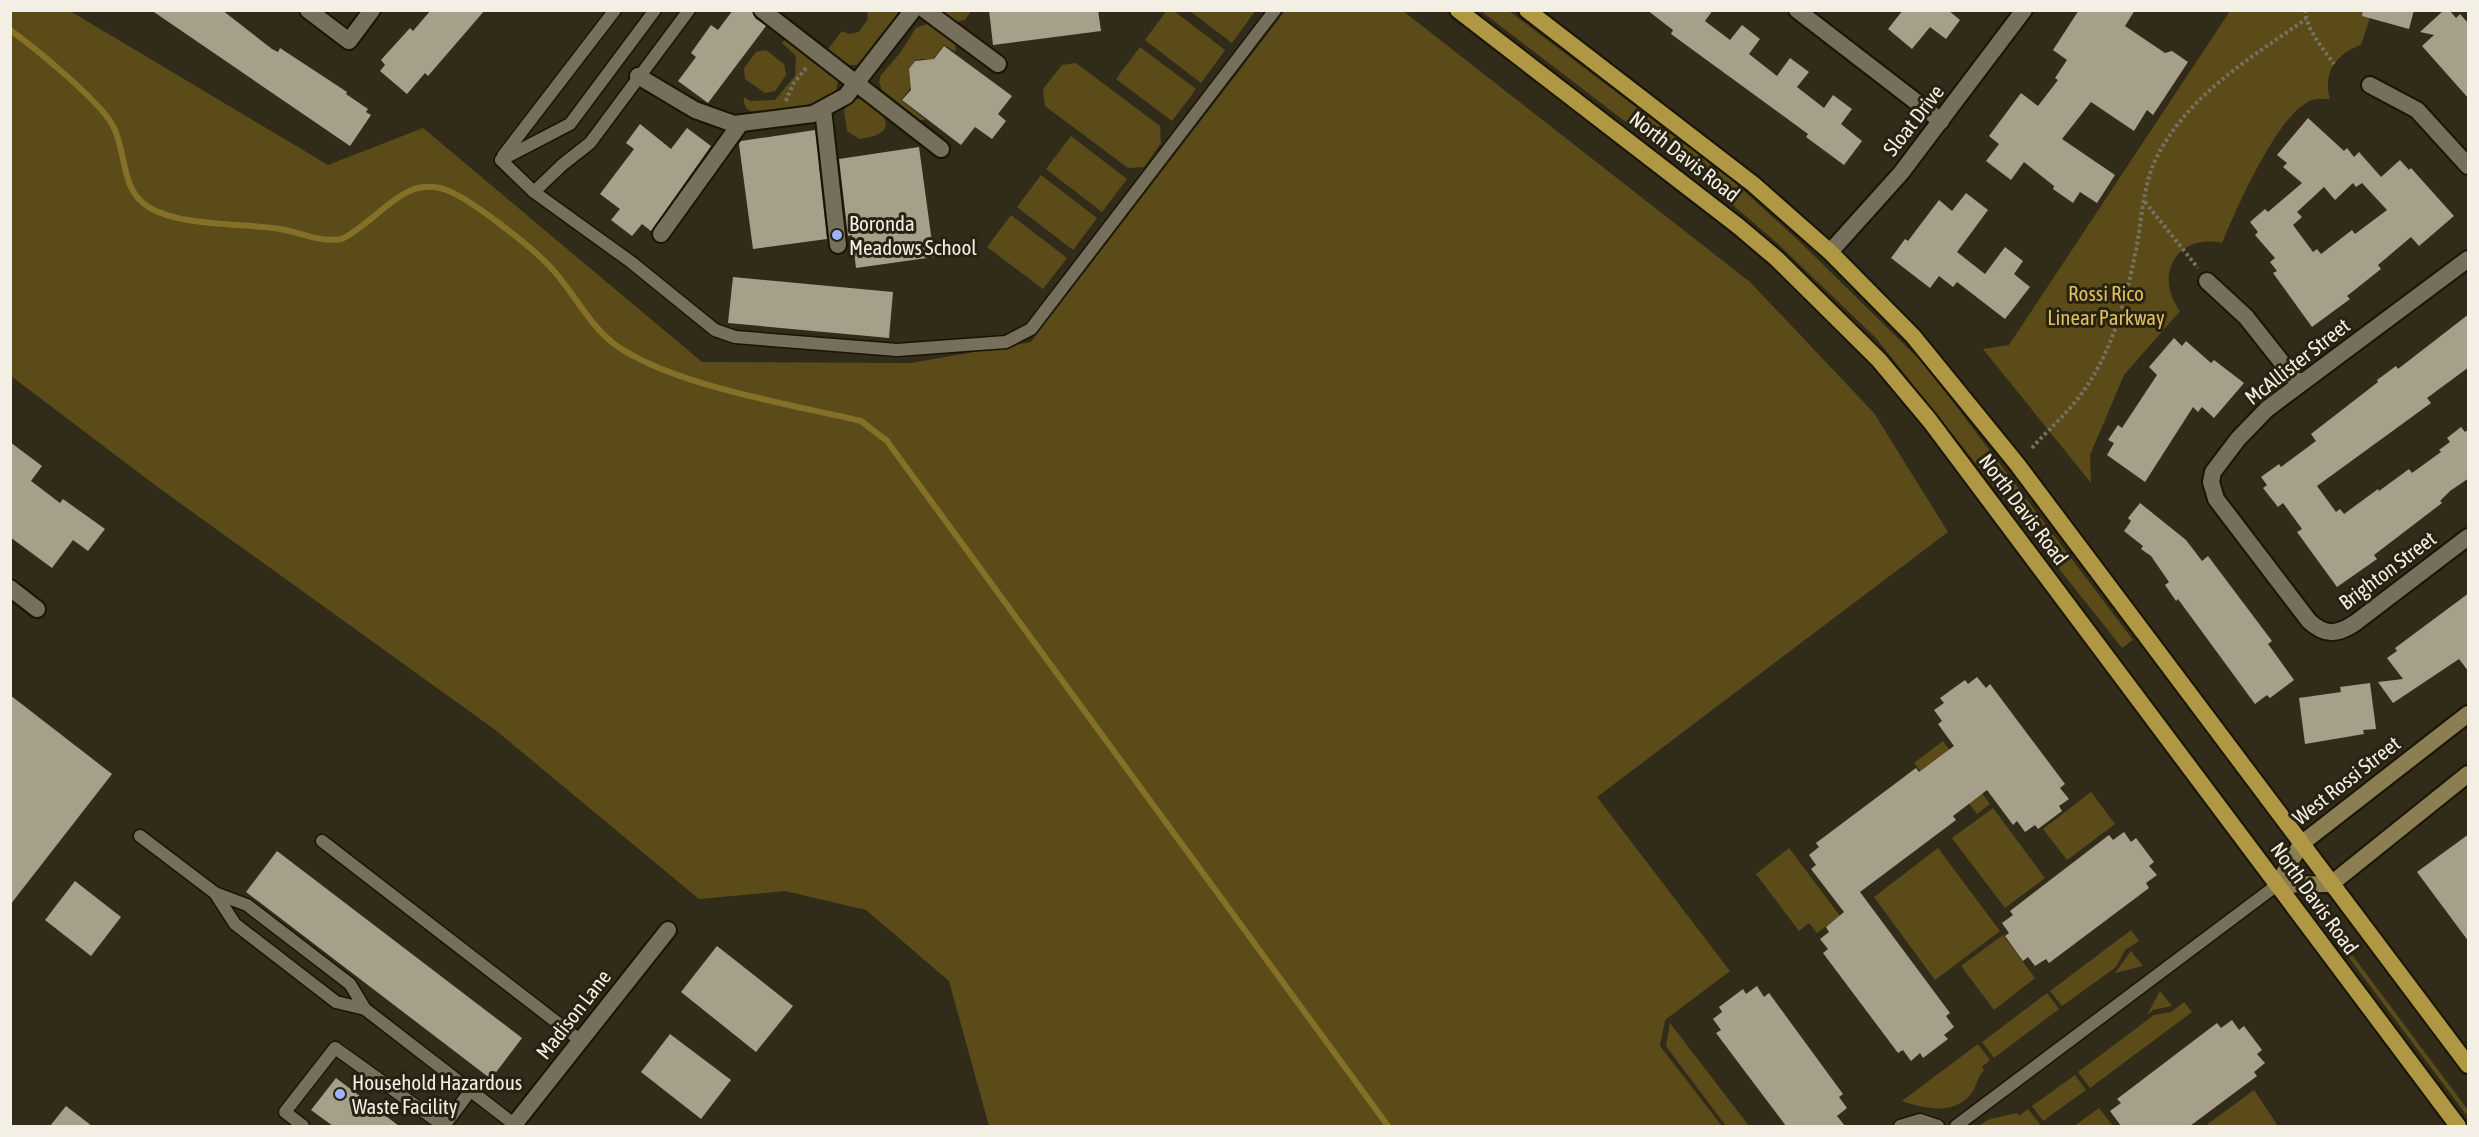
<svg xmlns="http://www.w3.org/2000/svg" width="2479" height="1137" font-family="'Asap Condensed',sans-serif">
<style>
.green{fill:#5a4b19}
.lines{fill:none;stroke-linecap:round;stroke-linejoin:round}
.stream{stroke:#857027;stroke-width:6}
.building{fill:#a6a08b;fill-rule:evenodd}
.service-casing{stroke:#191404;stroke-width:15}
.pedestrian-casing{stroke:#191404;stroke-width:20}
.minor-casing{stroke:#191404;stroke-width:20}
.secondary-casing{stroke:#191404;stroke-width:20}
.trunk-casing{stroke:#191404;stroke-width:20}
.path{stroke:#767262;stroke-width:4;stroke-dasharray:3 3;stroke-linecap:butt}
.service{stroke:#756f5b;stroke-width:12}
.pedestrian{stroke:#756f5b;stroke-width:16}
.minor{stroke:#756f5b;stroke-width:16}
.secondary{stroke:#8b7e52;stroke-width:16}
.trunk{stroke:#b09743;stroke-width:16}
.poi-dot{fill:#9fb3fd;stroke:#272211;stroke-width:2}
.labels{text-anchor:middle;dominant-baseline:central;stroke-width:6;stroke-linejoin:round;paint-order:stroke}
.street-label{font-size:21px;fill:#f3efe4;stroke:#272211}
.poi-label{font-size:21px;fill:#f3efe4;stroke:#272211;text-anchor:start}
.park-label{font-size:21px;fill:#dfc05c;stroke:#272211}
</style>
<rect width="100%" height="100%" fill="#312c1a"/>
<g class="green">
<polygon points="1167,10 1174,11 1225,50 1201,83 1145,40"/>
<polygon points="1256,10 1232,43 1190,11 1190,10"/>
<polygon points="10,11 70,11 328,165 423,128 702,362 911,363 1031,342 1285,11 1403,11 1750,282 1874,413 1948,532 1597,797 1730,971 1665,1020 1660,1046 1722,1126 989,1126 949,981 866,910 785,891 699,899 494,729 159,488 11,376"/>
<polygon points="867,11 898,11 896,18 863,61 857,65 846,65 828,49 842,31 848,34 859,32 868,19"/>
<polygon points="938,11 971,11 965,20 957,22"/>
<polygon points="1481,11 1509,11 1731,179 1799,241 1917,357 1947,394 2133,640 2122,648 1876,338 1776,242 1720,194"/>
<path d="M2230,11H2372L2361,45C2337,53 2322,73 2330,99C2325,99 2317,98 2312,100C2278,112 2236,210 2222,243C2177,233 2153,275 2180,311L2124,375L2090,455L2091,483L1983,349L2009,345Z"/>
<polygon points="927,24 955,44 956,52 944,45 930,63 925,59 915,60 909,69 910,81 914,84 901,100 926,120 920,120 882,90 879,82 881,75 900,53 916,28"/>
<path d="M786,38L835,76L838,81L836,91C822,103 739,132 744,97L750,101L775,100L795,76L796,56L782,43Z"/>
<polygon points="1140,47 1196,89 1172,121 1116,79"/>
<polygon points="766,50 784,64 786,75 775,91 765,93 745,79 744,68 756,52"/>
<polygon points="1076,63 1160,126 1161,143 1144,167 1128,168 1045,106 1043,89 1062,65"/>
<path d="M866,98C888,117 899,134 859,139L847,131L844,110L851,100Z"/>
<polygon points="1071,136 1127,179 1102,212 1046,169"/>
<polygon points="1041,175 1097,218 1073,250 1017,207"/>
<polygon points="1011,215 1067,258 1043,289 987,247"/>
<polygon points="1943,741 1990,804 1977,814 1939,764 1934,768 1930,764 1920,771 1914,763"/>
<polygon points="2091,792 2115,824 2067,860 2043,829"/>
<polygon points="1993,808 2045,878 2005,908 1952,838"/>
<polygon points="1789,848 1840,916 1817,933 1809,923 1799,931 1756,874"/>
<polygon points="1938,848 2000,931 1935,980 1874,897"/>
<polygon points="2329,924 2468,1110 2468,1117 2350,959"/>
<polygon points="2131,930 2139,941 2125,950 2116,967 2062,1006 2050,991"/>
<polygon points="2003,935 2035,978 1994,1010 1961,966"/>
<polygon points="2131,951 2143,966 2115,973"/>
<polygon points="2160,991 2172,1006 2153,1010 2147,1015"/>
<polygon points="2047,993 2059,1009 1994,1058 1982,1042"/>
<polygon points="2184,1002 2192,1012 2090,1088 2078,1072 2154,1015 2171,1012"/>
<polygon points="1670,1023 1749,1126 1726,1126 1666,1046"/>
<path d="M1978,1044L1990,1060L1982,1067L1984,1070C1978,1076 1977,1084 1973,1091C1957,1116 1925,1109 1902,1101Z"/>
<polygon points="2075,1075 2086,1090 2043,1121 2032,1106"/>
<polygon points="2254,1090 2278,1126 2205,1126"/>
<polygon points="2099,1108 2113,1126 2074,1126"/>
<polygon points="2028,1109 2040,1124 2037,1126 1978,1126 1990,1119 2017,1113 2019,1116"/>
</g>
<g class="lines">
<path class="stream" d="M10,30C34,47 101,102 113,126C127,152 120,188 147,206C178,227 244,223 280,229C299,232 322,243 341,239C348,237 354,231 359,228C388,208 410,175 449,191C473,201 536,250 553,270C575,294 589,326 617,346C675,386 790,404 861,421L887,441L1388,1126"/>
</g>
<g class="building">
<polygon points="151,10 222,10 272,49 278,52 280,48 347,92 346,94 368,109 366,112 371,115 350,146"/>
<polygon points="431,10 485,10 428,76 425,73 407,94 380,71 385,65 381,60 410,28 413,31"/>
<polygon points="733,10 752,10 755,18 766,26 708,103 678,81 696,57 691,53 711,25 718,30"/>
<polygon points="989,10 1098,10 1101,31 993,45"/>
<polygon points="1647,10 1713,10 1705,21 1730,40 1742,25 1760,39 1749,54 1777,76 1790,58 1809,72 1797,87 1824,108 1833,95 1852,109 1841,124 1862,141 1844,165 1806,137 1808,134 1671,34 1673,30"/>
<polygon points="1903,10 1948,10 1960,20 1946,39 1930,27 1912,49 1888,29"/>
<polygon points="2079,10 2135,10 2125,26 2165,53 2172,51 2188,62 2153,115 2147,110 2134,131 2091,102 2062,139 2115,175 2097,203 2080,192 2073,203 2053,189 2054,186 2024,162 2011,180 1986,161 1999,144 1989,136 2021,93 2038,106 2058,80 2055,78 2067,60 2053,50"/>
<polygon points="2363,10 2414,10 2409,29 2362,16"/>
<polygon points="2444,10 2449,10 2456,18 2460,14 2469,24 2469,99 2422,46 2434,35 2420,32"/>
<polygon points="944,46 1012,96 998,114 1006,121 992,139 975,127 961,145 902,100 911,90 909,69 915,61 934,59"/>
<path d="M2308,118L2344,151L2347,148L2354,157L2359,152L2381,177L2400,160L2409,170L2411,168L2454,216L2419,246L2411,237L2378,265L2381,269L2347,296L2350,299L2312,327L2273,273L2277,271L2270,262L2275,258L2255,235L2258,232L2250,222L2265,209L2268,212L2302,183L2283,167L2287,163L2277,155ZM2353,183L2356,187L2362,183L2387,210L2355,234L2352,230L2321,254L2317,249L2313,252L2293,225L2302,217L2297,212L2324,187L2335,200Z"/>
<polygon points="640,124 671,149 687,128 711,146 651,231 642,224 632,236 611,220 620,209 600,194 634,149 626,143"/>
<polygon points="815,130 827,239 753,249 739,144 741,141"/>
<polygon points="919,147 934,257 856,268 852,235 848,236 839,159"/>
<polygon points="1966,193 1988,210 1957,252 1985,274 2005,247 2023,261 2014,274 2030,287 2005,319 1957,282 1953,287 1939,276 1930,288 1891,258 1905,239 1908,241 1939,200 1952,211"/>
<polygon points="733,277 893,292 889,338 728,323"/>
<polygon points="2469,314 2469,367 2427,398 2431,403 2317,486 2336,512 2340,509 2344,514 2378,489 2379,491 2409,469 2412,473 2441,452 2439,450 2450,442 2447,438 2461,427 2465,432 2469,429 2469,478 2450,491 2440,501 2442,503 2374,555 2377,559 2337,587 2297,532 2302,529 2283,503 2278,507 2263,488 2267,485 2261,477 2279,464 2281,467 2316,441 2311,434 2378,382 2377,380 2396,366 2398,369"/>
<polygon points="2174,338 2182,346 2186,341 2211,363 2214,360 2244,383 2214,418 2202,407 2198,412 2193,407 2145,482 2107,455 2114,443 2108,440 2118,425 2122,428 2157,375 2149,367"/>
<polygon points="10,442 42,466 31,481 60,503 63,499 105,529 88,551 73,540 52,568 10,537"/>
<polygon points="2140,503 2186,540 2202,561 2208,556 2272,641 2268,644 2294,680 2270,698 2267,695 2255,704 2178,599 2176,601 2165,585 2169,582 2151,556 2141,549 2143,546 2124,531 2131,521 2128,518"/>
<polygon points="2469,593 2469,672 2459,659 2393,703 2378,682 2403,679 2387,658 2397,651 2395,648"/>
<polygon points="1977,677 1986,688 1990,684 2065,784 2060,788 2069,799 2059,806 2062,811 2038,829 2035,825 2025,832 2017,821 2013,825 1987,790 1953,816 1956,820 1860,892 1950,1013 1946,1016 1954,1027 1944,1035 1948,1039 1923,1058 1920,1053 1911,1061 1903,1050 1898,1053 1823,953 1828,949 1820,939 1829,932 1826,927 1844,912 1811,869 1816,865 1809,855 1819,847 1816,843 1916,768 1919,772 1954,746 1938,724 1942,721 1934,710 1944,703 1940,698 1965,680 1968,684"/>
<polygon points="2370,683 2376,729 2363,730 2364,734 2305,744 2299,698 2341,692 2340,687"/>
<polygon points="10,695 112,774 10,905"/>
<polygon points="2124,832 2131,842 2136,838 2154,862 2149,866 2157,875 2146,883 2149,888 2049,963 2046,959 2035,966 2028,957 2023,961 2005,936 2009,933 2002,923 2013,915 2010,911 2109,835 2113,840"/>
<polygon points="2469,834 2469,942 2417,872"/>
<polygon points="277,851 522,1038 491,1079 246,892"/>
<polygon points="75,881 121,917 91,956 45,920"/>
<polygon points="717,946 793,1006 756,1052 681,992"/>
<polygon points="1757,986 1764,997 1769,993 1843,1094 1839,1097 1847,1108 1837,1116 1845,1126 1786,1126 1716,1033 1721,1030 1713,1019 1722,1012 1719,1007 1743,989 1746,994"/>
<polygon points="2232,1020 2239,1030 2244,1026 2262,1050 2257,1054 2265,1063 2254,1072 2257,1076 2190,1126 2121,1126 2110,1111 2121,1103 2117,1099 2217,1023 2221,1028"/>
<polygon points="670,1034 731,1080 701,1119 641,1072"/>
<polygon points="336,1078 399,1126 333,1126 311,1110"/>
<polygon points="66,1106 92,1126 50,1126"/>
</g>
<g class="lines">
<g class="service-casing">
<g id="service">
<polyline points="503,156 615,10"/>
<polyline points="501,160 534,192 631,262 715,330 735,337 897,350 1006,342 1031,329 1275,10"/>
<polyline points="501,160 570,124 655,10"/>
<polyline points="534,192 562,165 590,143 689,10"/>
<polyline points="140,836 215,893 235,924 336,1002 365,1009 515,1125"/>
<polyline points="322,841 581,1041"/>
<polyline points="215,893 247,905 350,984 365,1009"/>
<polyline points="303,1126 285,1112 335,1048 444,1126 471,1090"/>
<polyline points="1900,1126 1920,1120 1938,1126"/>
<polyline points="1956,1126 2277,885"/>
</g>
</g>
<g class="pedestrian-casing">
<g id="pedestrian">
<polyline points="762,10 941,149"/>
<polyline points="925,10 998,64"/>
<polyline points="638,76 695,110 734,124 813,114 846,96 913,10"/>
<polyline points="823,109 838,245"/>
<polyline points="661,234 740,124"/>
</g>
</g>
<g class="minor-casing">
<g id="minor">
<polyline points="308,10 349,41 372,10"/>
<polyline points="1797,10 1941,121"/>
<polyline points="2370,85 2417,110 2468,166"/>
<polyline points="1830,252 1901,173 2024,10"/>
<path d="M2468,259L2267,409L2238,439L2213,472L2211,482L2216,499L2309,621C2325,636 2337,635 2355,623L2468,537"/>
<polyline points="2207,281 2246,317 2299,384"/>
<polyline points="10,588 37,609"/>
<polyline points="513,1126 668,930"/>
</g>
</g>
<g class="secondary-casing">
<g id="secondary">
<polyline points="2277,885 2301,844 2468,714"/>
<polyline points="2277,885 2331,884 2468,774"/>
</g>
</g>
<g class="trunk-casing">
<g id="trunk">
<polyline points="1458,10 1738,226 1777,259 1879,360 1930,421 2458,1126"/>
<polyline points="1527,10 1753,184 1830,252 1913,336 2017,464 2468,1065"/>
</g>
</g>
<g class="path">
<path d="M2305,10C2307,31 2322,47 2334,64"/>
<polyline points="786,101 793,84 807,67"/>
<polyline points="2145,202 2198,268"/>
<path d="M2032,448C2046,432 2062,418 2076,401C2111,357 2125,304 2136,250C2142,219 2143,181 2159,153C2191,93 2252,57 2306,19"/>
</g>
<use href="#service" class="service"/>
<use href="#pedestrian" class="pedestrian"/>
<use href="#minor" class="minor"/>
<use href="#secondary" class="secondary"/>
<use href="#trunk" class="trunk"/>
</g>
<g class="poi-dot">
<circle cx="837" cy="235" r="6"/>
<circle cx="340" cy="1094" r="6"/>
</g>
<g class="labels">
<g class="street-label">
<text transform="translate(1913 120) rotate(-52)">Sloat Drive</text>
<text transform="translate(1685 156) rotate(38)">North Davis Road</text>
<text transform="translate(2297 361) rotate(-38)">McAllister Street</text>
<text transform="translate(2024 509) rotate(53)">North Davis Road</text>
<text transform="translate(2387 570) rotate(-37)">Brighton Street</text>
<text transform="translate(2346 780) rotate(-38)">West Rossi Street</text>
<text transform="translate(2315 898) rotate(54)">North Davis Road</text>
<text transform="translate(573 1014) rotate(-52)">Madison Lane</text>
</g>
<g class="poi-label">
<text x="849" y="223">Boronda<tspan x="849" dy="24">Meadows School</tspan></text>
<text x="352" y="1082">Household Hazardous<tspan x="352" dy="24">Waste Facility</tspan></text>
</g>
<g class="park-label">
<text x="2106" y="293">Rossi Rico<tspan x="2106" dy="24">Linear Parkway</tspan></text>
</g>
</g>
<rect width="2479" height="1137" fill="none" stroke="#f3efe4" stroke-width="24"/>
</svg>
